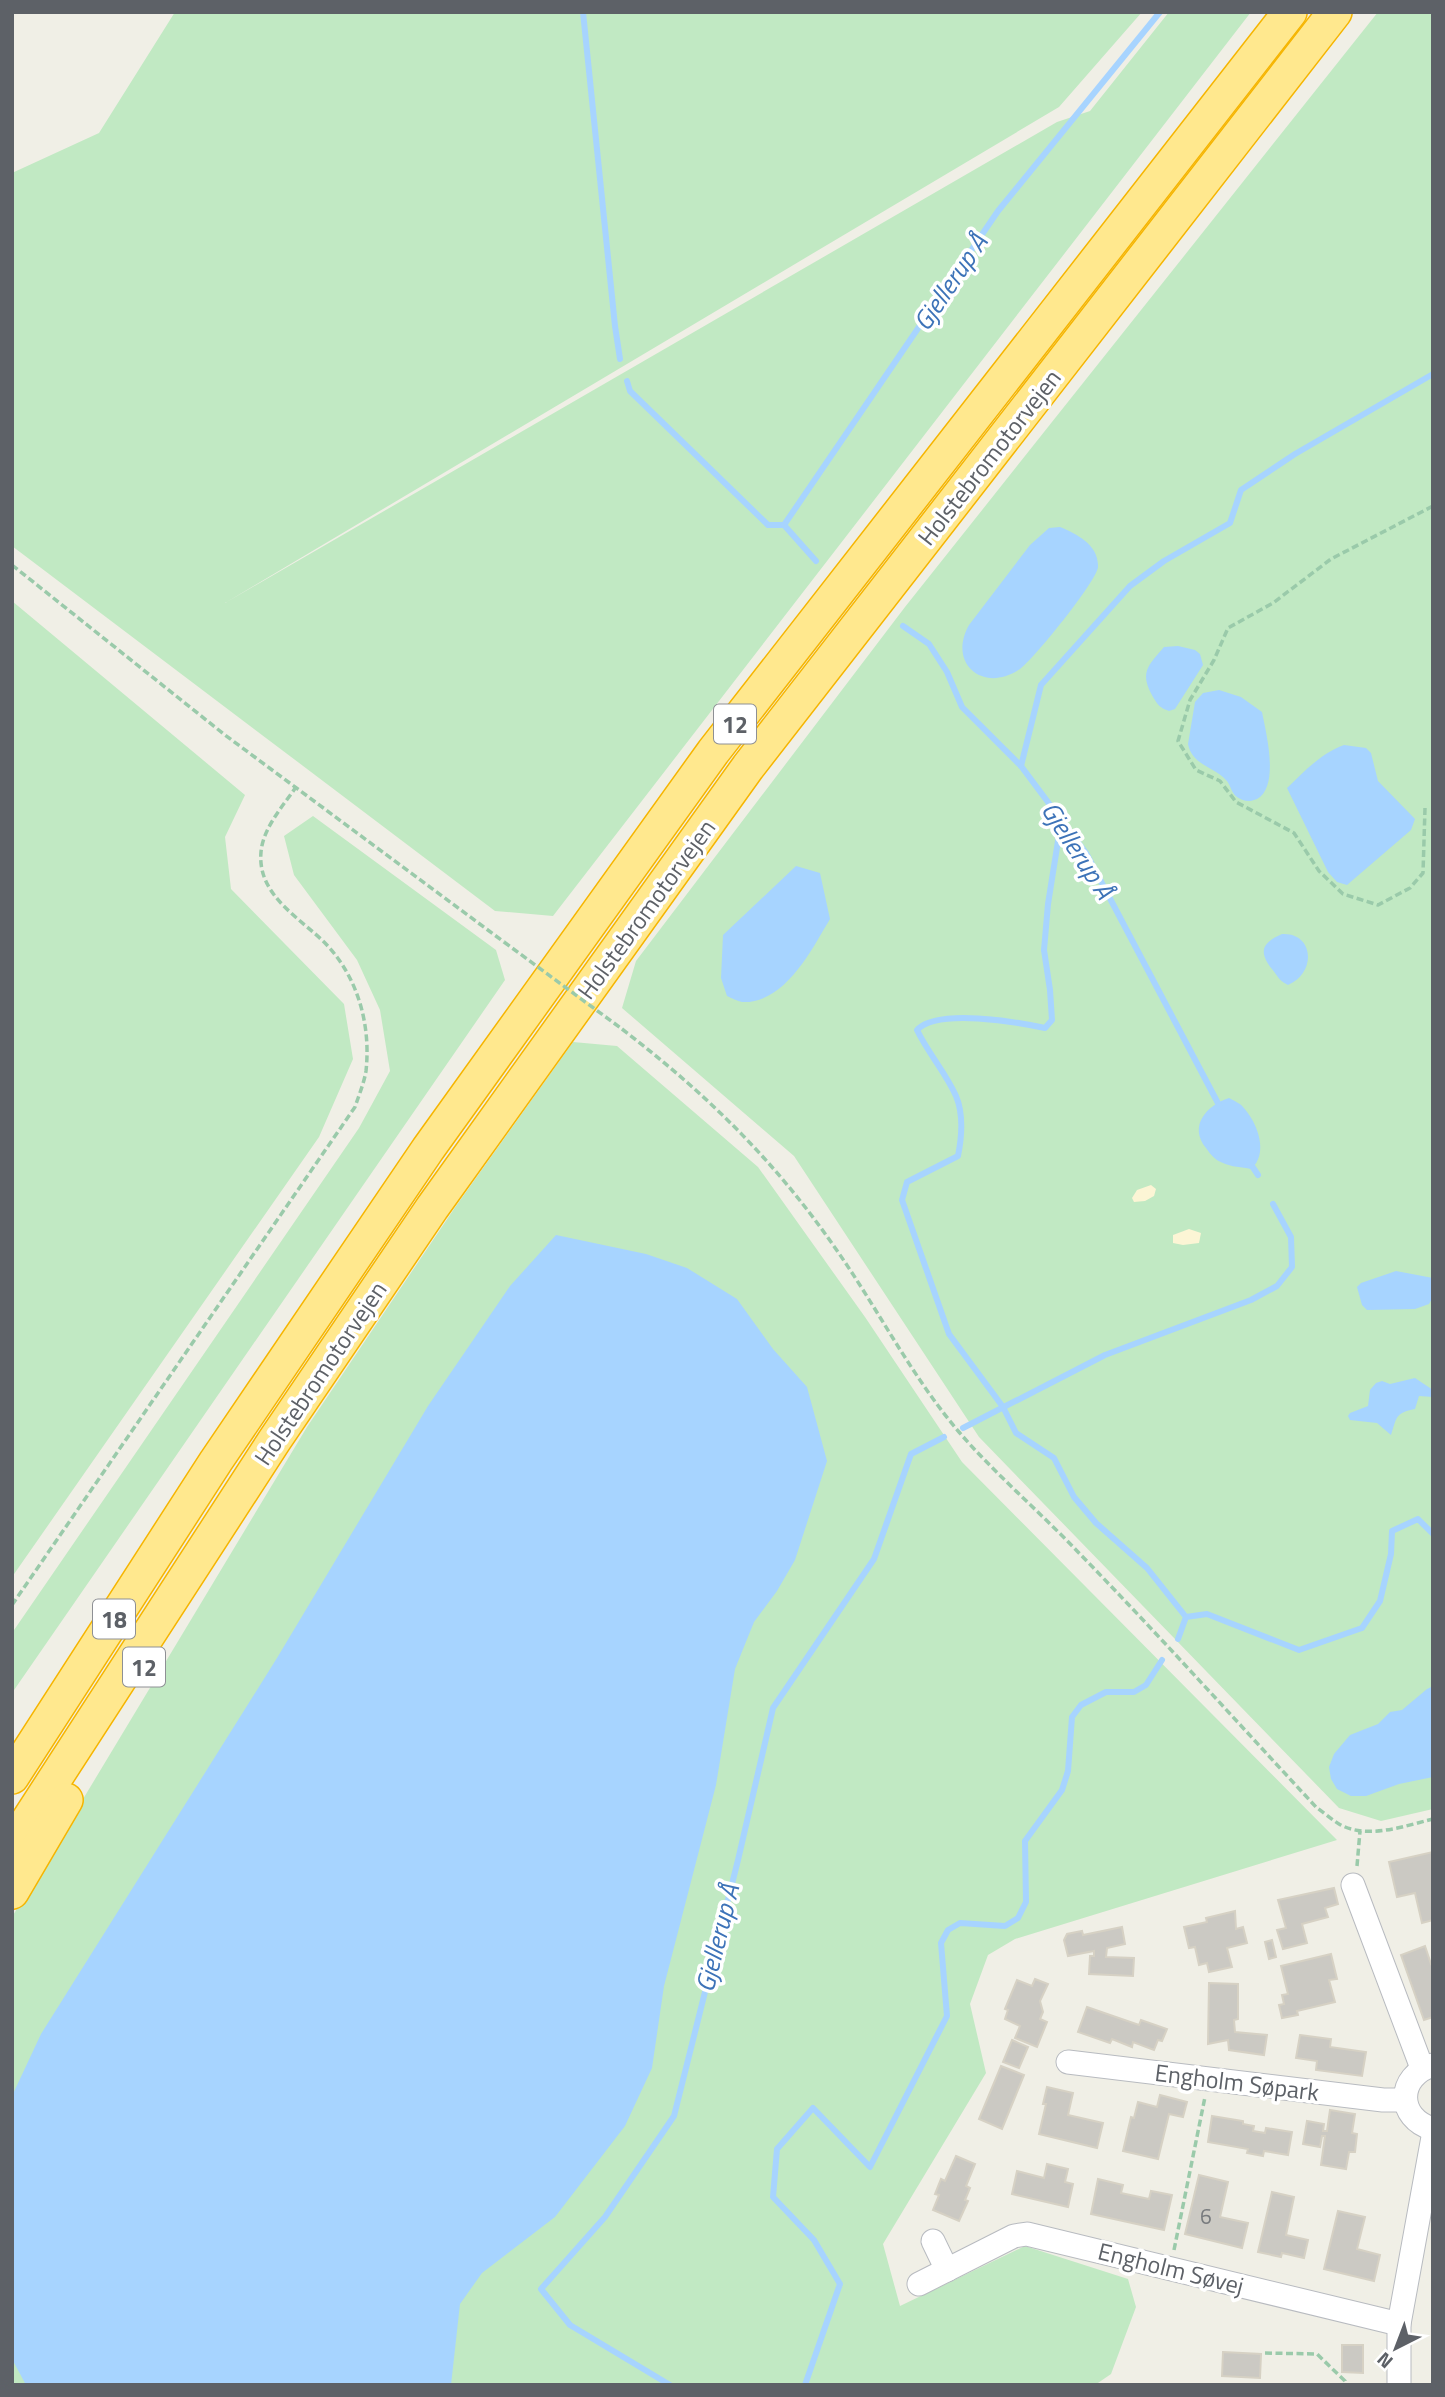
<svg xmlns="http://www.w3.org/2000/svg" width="1445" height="2397" font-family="'Titillium Web',sans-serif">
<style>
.green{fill:#c1e9c3}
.sand{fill:#fcf5d5}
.water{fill:#a7d4ff}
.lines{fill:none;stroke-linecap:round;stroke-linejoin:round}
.stream{stroke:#a7d4ff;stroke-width:6}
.building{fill:#cbc9c3;stroke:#d6d1c4;stroke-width:2}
.minor-casing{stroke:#b8bbc0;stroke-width:25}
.highway-casing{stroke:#f6b500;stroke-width:36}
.path{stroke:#9acaaa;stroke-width:3.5;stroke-dasharray:7 3.5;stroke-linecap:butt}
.minor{stroke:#fff;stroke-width:23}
.highway{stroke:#ffe88e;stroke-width:33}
.path-bridge{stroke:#9acaaa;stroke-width:3.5;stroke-dasharray:7 3.5;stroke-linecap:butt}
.labels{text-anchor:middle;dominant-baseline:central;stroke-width:7;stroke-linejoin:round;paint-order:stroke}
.number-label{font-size:21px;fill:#787b7e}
.shield{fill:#fff;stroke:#8e9095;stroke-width:2}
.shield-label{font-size:23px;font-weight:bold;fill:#5d6167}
.street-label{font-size:24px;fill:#5d6167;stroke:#fff}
.water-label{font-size:26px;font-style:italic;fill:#3d73b8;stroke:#fff}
</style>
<rect width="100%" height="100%" fill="#f0efe6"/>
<g class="green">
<polygon points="175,12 1142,12 1059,107 225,603 1057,122 1090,111 1169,12 1251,12 553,916 495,911 12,546 12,173 99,133"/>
<polygon points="1378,12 1433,12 1433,1809 1381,1821 1339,1808 979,1437 794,1156 622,1008 636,961 905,607"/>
<polygon points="12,601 245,795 225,837 231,889 344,1004 353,1059 319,1137 12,1577"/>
<polygon points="313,816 496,950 505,980 12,1693 12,1633 359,1128 390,1071 380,1010 357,960 294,875 284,836"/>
<polygon points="573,1042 617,1046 758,1167 865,1317 962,1462 1337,1840 1015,1939 988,1955 970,2004 986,2073 883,2244 900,2306 1025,2246 1128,2279 1136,2307 1111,2374 1095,2385 12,2385 12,1917 307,1427 456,1206"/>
</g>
<g class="sand">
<polygon points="1151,1185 1156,1189 1154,1196 1145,1201 1134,1202 1132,1198 1137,1190"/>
<polygon points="1189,1229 1201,1233 1199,1243 1183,1245 1173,1243 1173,1235"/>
</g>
<g class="water">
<path d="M1060,527C1077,534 1099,545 1098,567C1097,581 1033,660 1020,669C984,694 947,664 969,625L1030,545L1049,528Z"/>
<path d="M1178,646L1195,650L1200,654L1203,665L1175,709L1169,711C1160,708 1158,705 1153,697C1139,672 1148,666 1164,647Z"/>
<path d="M1219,690L1241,697L1262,712C1266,733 1280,786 1257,799C1250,802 1244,802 1237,797C1231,793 1231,785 1226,780C1213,766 1192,765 1188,744L1195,702L1203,693Z"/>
<path d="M1344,745L1366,748L1371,753L1378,781L1415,819L1411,830L1347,885L1337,882L1328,872L1287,788C1305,771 1320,754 1344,745Z"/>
<path d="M796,866L820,873L830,919C812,949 785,1004 742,1002C738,1001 731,998 727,996L721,978L723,935Z"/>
<path d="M1282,934C1314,932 1317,973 1288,985C1282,982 1279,979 1275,973C1259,954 1259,944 1282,934Z"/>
<path d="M1229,1098C1234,1101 1240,1103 1243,1107C1258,1123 1269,1154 1251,1169C1242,1167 1231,1167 1223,1163C1215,1160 1211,1155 1206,1148C1188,1126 1207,1105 1229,1098Z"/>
<polygon points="556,1235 646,1254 687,1268 737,1299 773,1349 807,1387 827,1461 795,1560 777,1591 754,1622 735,1669 716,1785 664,1986 652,2068 625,2126 555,2217 482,2273 460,2304 451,2385 26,2385 12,2359 12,2096 41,2034 277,1658 428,1406 510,1286"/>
<polygon points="1396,1271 1433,1278 1433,1297 1429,1304 1415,1309 1367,1310 1362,1305 1357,1287 1361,1283"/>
<path d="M1415,1378L1433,1390V1397L1419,1396L1415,1409C1395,1413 1397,1417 1391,1435L1377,1423L1350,1420L1348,1416L1350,1413L1368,1406L1370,1390L1376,1383L1382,1381L1390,1384Z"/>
<polygon points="1433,1686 1433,1777 1399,1784 1366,1796 1351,1796 1337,1789 1331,1779 1329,1767 1334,1754 1350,1735 1378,1724 1390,1712 1402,1710 1427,1689"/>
</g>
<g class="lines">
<g class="stream">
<polyline points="583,12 615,326 620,359"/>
<polyline points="627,381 630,391 768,525 784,525"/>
<polyline points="784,525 998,211 1160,12"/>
<polyline points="784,525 816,561"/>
<polyline points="903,626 929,644 947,672 962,707 1021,766 1086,853 1220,1107"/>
<polyline points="1021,766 1041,685 1130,586 1164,561 1230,523 1241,490 1295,454 1433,374"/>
<path d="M1061,822L1048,904L1044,950L1050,990L1052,1020L1045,1028C1017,1022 937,1008 917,1030C928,1053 946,1073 956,1096C964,1115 962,1136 958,1156L907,1182L902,1200L949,1334L1003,1407L1016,1433L1054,1458L1074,1497L1096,1523L1147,1568L1186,1617"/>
<polyline points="1250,1163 1258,1175"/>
<polyline points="963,1428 1105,1355 1251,1300 1277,1286 1292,1267 1291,1237 1273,1204"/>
<polyline points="1178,1639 1186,1617 1207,1614 1299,1650 1362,1628 1380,1601 1391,1554 1392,1531 1418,1519 1433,1534"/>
<polyline points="670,2385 570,2325 541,2289 605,2217 674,2116 738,1860 773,1708 874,1559 911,1454 944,1437"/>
<polyline points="805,2385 840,2284 814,2240 773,2197 777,2149 813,2108 870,2167 947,2016 941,1943 948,1930 960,1923 1005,1926 1018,1918 1026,1902 1025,1841 1062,1790 1068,1771 1072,1717 1081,1705 1106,1692 1134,1692 1146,1685 1162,1660"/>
</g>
</g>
<g class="building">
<polygon points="1433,1852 1433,1920 1422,1923 1415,1893 1397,1897 1389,1862"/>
<polygon points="1334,1888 1338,1904 1325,1908 1328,1917 1302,1924 1307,1943 1283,1949 1277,1930 1286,1928 1278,1900"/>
<polygon points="1235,1911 1236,1929 1243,1927 1247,1943 1227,1948 1232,1967 1209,1972 1207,1963 1199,1965 1195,1947 1189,1948 1184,1927 1207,1922 1206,1918"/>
<polygon points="1122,1927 1125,1944 1107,1948 1106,1957 1134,1958 1133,1976 1089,1974 1090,1956 1094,1956 1094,1951 1068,1956 1064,1940 1067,1934 1082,1931 1083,1935"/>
<polygon points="1272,1940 1276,1957 1269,1959 1265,1942"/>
<polygon points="1425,1946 1431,1964 1433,1963 1433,2017 1424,2020 1401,1955"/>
<polygon points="1331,1954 1337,1979 1329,1980 1335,2002 1297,2011 1298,2015 1282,2018 1279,2005 1284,2004 1282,1995 1288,1994 1281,1966"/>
<polygon points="1035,1979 1048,1984 1040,2001 1043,2012 1040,2019 1047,2022 1037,2047 1015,2038 1020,2026 1005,2019 1008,2010 1005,2009 1017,1980 1032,1986"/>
<polygon points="1209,1983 1238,1984 1238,2019 1234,2020 1235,2032 1267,2035 1264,2055 1229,2050 1228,2040 1208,2044"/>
<polygon points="1087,2007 1139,2025 1141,2020 1167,2029 1162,2041 1158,2040 1154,2050 1133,2042 1132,2047 1112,2039 1110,2043 1078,2032"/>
<polygon points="1300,2035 1331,2039 1330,2047 1366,2052 1362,2076 1316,2070 1317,2061 1296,2058"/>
<polygon points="1012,2040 1028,2047 1019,2068 1003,2062"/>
<polygon points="1001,2066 1024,2075 1002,2129 979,2119"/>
<polygon points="1047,2087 1073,2093 1068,2115 1103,2123 1097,2148 1039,2134 1046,2104 1043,2104"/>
<polygon points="1160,2095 1187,2102 1183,2117 1169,2114 1158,2159 1123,2151 1131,2117 1134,2118 1138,2102 1157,2107"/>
<polygon points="1330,2110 1355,2114 1352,2133 1357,2134 1355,2152 1349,2152 1346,2169 1321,2165 1325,2136 1322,2136 1320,2147 1303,2144 1307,2121 1324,2124 1323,2131 1327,2131"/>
<polygon points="1212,2116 1243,2121 1243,2124 1254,2126 1253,2131 1265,2133 1266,2128 1292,2132 1288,2155 1264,2151 1263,2156 1247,2153 1248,2149 1208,2142"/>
<polygon points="956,2156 975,2164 966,2186 970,2188 965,2200 968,2201 959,2221 933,2210 939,2195 935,2194 941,2179 945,2181"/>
<polygon points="1047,2164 1068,2169 1065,2182 1073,2184 1068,2207 1012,2194 1017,2171 1044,2178"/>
<polygon points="1199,2175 1228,2182 1220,2217 1248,2223 1242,2248 1185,2234"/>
<polygon points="1098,2179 1123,2185 1121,2193 1149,2199 1151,2191 1172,2195 1164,2230 1091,2214"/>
<polygon points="1272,2192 1294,2197 1286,2235 1308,2240 1304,2258 1282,2253 1281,2257 1258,2252"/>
<polygon points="1338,2211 1365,2217 1357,2249 1380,2255 1374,2281 1324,2269"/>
<polygon points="1342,2345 1363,2345 1363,2373 1342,2372"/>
<polygon points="1223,2352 1261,2354 1260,2378 1222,2376"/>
</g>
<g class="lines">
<g class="minor-casing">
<g id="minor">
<polyline points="1353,1885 1422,2068"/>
<polyline points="1068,2062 1383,2100 1405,2100"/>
<path d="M1433,2065C1397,2076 1396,2118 1433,2129"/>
<polyline points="933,2241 947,2270"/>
<polyline points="919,2284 1014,2236 1027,2234 1399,2324"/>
<polyline points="1399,2385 1399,2324 1433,2137"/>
</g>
</g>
<g class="highway-casing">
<g id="highway">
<polyline points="12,1777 216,1461 428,1149 713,752 1290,12"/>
<polyline points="12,1845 274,1441 432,1208 748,767 1335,12"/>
<polyline points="12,1892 66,1800"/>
</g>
</g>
<g class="path">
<polyline points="12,565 225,735 504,942"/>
<polyline points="1425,808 1423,873 1410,888 1378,905 1343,894 1319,871 1294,833 1236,802 1220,781 1196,770 1178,741 1190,700 1214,660 1228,628 1273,603 1331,559 1433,506"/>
<path d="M622,1029C709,1096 776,1162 838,1252C879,1311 912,1377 959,1432C994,1473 1040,1512 1078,1552C1159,1635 1237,1722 1316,1807C1323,1812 1331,1819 1339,1824C1367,1840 1404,1826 1433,1819"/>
<path d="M12,1605L355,1107C359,1095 364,1083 366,1071C371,1025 358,977 325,943C299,917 257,895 261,852C263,828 283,806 296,787"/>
<polyline points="1357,1866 1360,1831"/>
<polyline points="1174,2250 1205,2097"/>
<polyline points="1265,2353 1317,2354 1345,2381 1345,2385"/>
</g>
<use href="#minor" class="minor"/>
<use href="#highway" class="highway"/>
<polyline class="path-bridge" points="504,942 622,1029"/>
</g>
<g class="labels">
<g class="number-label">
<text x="1206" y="2216">6</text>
</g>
<g class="shield">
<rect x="714" y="704.5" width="42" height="39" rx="5"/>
<rect x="93" y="1599.5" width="42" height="39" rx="5"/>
<rect x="123" y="1647.5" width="42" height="39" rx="5"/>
</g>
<g class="shield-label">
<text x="735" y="724">12</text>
<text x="114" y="1619">18</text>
<text x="144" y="1667">12</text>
</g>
<g class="street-label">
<text transform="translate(989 457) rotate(-52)">Holstebromotorvejen</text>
<text transform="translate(646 909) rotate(-54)">Holstebromotorvejen</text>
<text transform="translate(320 1373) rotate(-56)">Holstebromotorvejen</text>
<text transform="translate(1237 2082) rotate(7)">Engholm Søpark</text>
<text transform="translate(1171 2268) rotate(14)">Engholm Søvej</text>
</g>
<g class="water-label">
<text transform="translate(950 282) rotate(-56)">Gjellerup Å</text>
<text transform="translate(1078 850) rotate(57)">Gjellerup Å</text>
<text transform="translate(717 1938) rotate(-76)">Gjellerup Å</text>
</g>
</g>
<rect width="1445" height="2397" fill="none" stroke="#5d6167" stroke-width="28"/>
<g transform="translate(1396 2348) rotate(222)" stroke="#ffffff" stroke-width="5" paint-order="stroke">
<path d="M0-5L12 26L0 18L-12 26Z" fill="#5d6167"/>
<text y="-10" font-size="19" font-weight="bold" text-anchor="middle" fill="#5d6167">N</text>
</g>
</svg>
